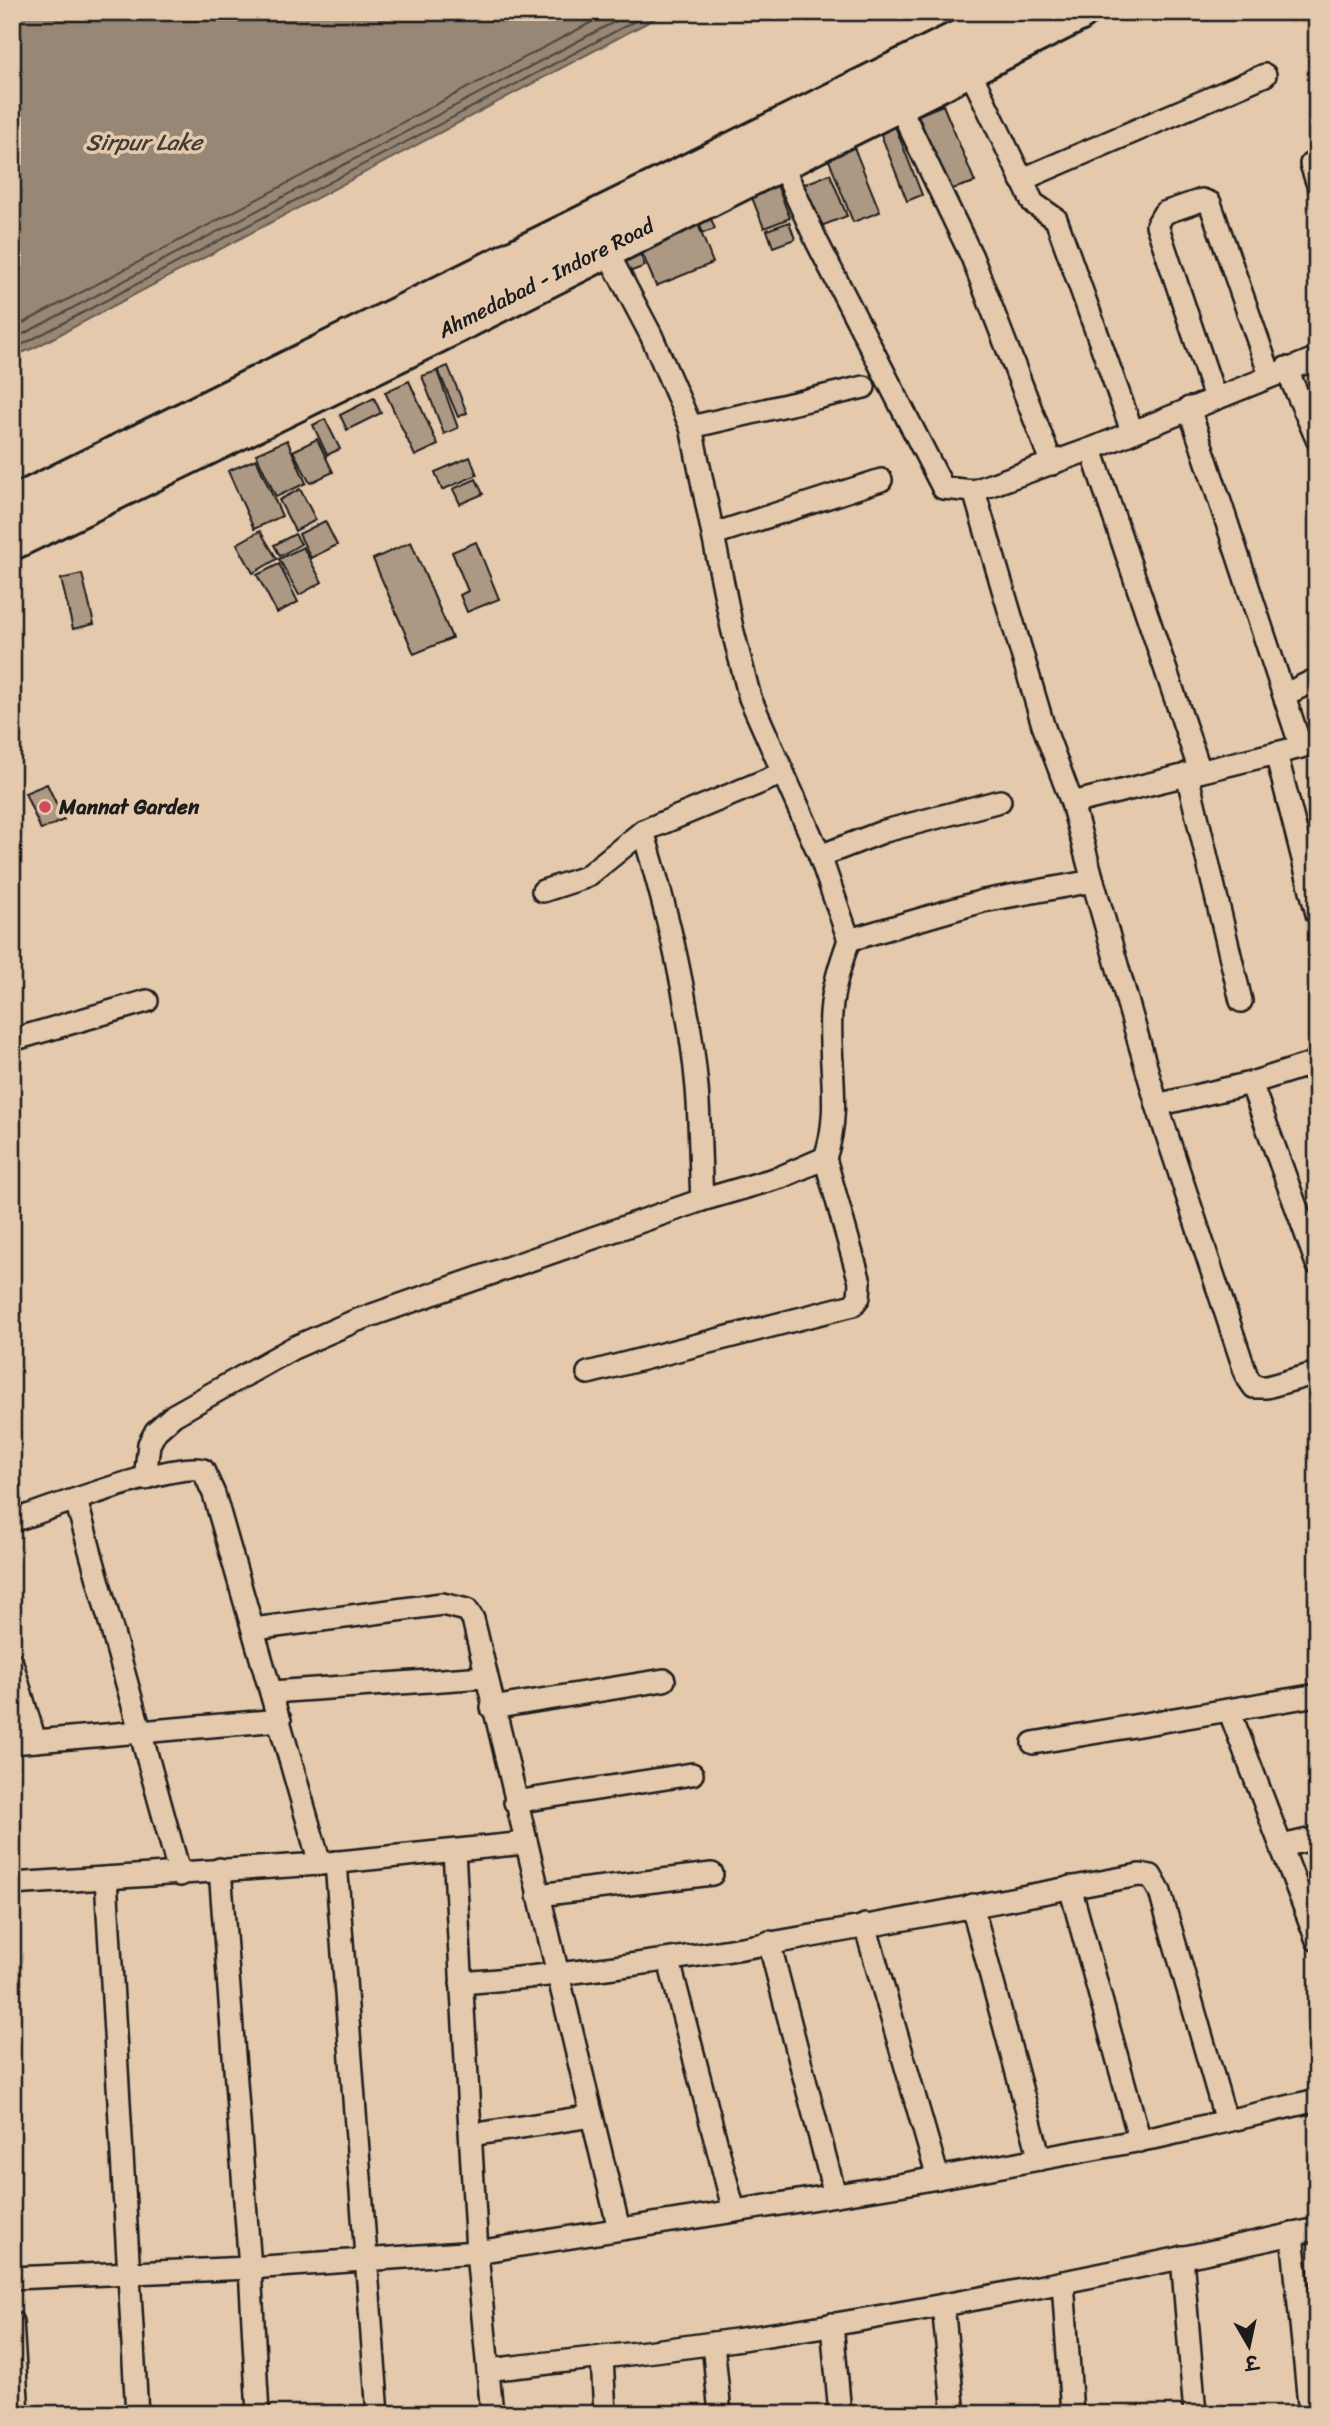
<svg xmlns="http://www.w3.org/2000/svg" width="1329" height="2426" font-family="Sriracha,'Playpen Sans Deva',sans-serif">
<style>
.water{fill:#988775;stroke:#665c51;stroke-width:2}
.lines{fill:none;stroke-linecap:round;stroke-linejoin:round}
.shore{stroke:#4e4740;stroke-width:2}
.building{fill:#ad9884;stroke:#1c1c1c;stroke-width:2}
.street-casing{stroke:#1c1c1c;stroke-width:26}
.highway-casing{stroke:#1c1c1c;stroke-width:44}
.street{stroke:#e5c9ac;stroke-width:21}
.highway{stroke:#e5c9ac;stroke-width:38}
.poi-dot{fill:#d1495b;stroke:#e5c9ac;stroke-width:2.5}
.labels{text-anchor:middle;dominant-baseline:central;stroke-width:7;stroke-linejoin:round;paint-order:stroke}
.street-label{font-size:21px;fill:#1c1c1c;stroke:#e5c9ac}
.poi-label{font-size:21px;font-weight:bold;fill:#1c1c1c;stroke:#e5c9ac;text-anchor:start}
.water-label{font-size:23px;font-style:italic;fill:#413c37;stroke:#e5c9ac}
</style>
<rect width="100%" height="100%" fill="#e5c9ac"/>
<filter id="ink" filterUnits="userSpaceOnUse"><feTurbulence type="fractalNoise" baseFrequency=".0143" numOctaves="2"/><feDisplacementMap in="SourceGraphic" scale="14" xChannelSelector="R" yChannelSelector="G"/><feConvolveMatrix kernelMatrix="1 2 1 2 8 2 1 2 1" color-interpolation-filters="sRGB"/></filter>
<g filter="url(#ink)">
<polygon class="water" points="12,12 667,12 36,347 12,357"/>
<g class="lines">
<g class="shore">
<polyline points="12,329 611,12"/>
<polyline points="12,340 633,12"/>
<polyline points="12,350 652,12"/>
</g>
</g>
<g class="building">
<polygon points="943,105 975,182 949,190 918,115"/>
<polygon points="895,126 922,195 907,201 880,132"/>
<polygon points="853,145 880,212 853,222 827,155"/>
<polygon points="830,174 847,216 816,228 800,186"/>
<polygon points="777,185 790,218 764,228 751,195"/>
<polygon points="709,214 715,229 703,233 697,218"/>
<polygon points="696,219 713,263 656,286 638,243"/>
<polygon points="789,222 795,239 773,247 767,230"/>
<polygon points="636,244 645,266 624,274 616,252"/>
<polygon points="448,366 467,413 458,417 438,370"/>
<polygon points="437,371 458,428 444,434 422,376"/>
<polygon points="409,381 438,445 415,456 385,392"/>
<polygon points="374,398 381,413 347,430 340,415"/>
<polygon points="325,419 340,449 327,455 313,425"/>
<polygon points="317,439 333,472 310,483 293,451"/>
<polygon points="287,440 306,483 276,497 256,454"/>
<polygon points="470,457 477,475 442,490 435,472"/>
<polygon points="256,459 282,516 254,529 228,471"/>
<polygon points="476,479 483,494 460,504 453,489"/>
<polygon points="300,489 316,520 295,531 279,500"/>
<polygon points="325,521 337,545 311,558 299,534"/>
<polygon points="260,531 277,559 253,573 237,544"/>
<polygon points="295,534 301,544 280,556 274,545"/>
<polygon points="411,542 452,638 414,654 373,559"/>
<polygon points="476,542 499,599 467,612 460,595 468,591 452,552"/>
<polygon points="303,547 322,582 299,595 279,559"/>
<polygon points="279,564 298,602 277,613 257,575"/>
<polygon points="82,574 94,624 73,629 61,579"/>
<polygon points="47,784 64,820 41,830 25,793"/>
</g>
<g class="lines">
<g class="street-casing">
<g id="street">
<polyline points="968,67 1033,203 1056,219 1132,431"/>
<polyline points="897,101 972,257 1052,464"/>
<polyline points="780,160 817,242 943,488 974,491 1091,449"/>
<polyline points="1311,164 1317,182"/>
<polyline points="1021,180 1265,75"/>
<polyline points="602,242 651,335 691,427 732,628 750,698 820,856 849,940 983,901 1093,881 1072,803 1043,725 974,491"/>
<polyline points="1286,368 1317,439"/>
<polyline points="1215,398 1157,225 1164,213 1202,200 1210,203 1270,375"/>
<polyline points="691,427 864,387"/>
<polyline points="714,534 881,480"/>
<polyline points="1284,695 1317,679"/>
<polyline points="1276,753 1317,914"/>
<polyline points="1200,771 1091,449 1317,358"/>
<polyline points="1187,774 1241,1001"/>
<polyline points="1072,803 1301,747 1189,408"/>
<path d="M643,831C668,915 689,1000 697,1088C700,1125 700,1163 702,1200"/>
<polyline points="820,856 885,831 1000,801"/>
<polyline points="1093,881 1157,1105 1247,1377 1254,1387 1267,1387 1317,1373"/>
<polyline points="543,891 586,877 643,831 783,773"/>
<polyline points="12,1040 147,1001"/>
<polyline points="1251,1083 1317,1264"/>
<polyline points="1157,1105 1251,1083 1317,1062"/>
<polyline points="588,1373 853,1305 859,1297 860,1282 825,1158"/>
<path d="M145,1479L149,1444L156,1431L174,1415L293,1348L355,1321L702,1200L781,1177L825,1158C842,1110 828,1062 831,1013C833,987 840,965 849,940"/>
<polyline points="76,1500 180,1875"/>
<path d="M12,1521C47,1510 175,1461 203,1470L214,1494L320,1864"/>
<polyline points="254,1629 442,1604 467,1610 473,1619 619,2229"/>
<polyline points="12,1663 35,1741"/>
<polyline points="272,1692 485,1677"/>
<polyline points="492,1708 664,1680"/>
<polyline points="1229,1710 1317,1940"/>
<polyline points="12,1743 280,1720"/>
<polyline points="1033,1743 1317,1695"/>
<polyline points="515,1802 692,1774"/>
<polyline points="1282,1846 1317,1838"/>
<polyline points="454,1851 477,2252 492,2414"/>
<polyline points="336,1862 378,2414"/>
<polyline points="220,1869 250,2268 258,2414"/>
<polyline points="106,1878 137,2414"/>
<polyline points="12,1884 320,1864 525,1843"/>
<polyline points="1070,1887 1140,2141"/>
<polyline points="538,1895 712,1874"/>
<polyline points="972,1905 1040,2159"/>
<polyline points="865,1925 938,2178"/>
<polyline points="769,1942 835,2195"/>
<polyline points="669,1961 734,2211"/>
<path d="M461,1983C689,1966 914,1916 1139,1875L1151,1876L1160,1892L1226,2121"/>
<polyline points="471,2135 592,2116"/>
<polyline points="1292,2234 1310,2414"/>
<polyline points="1182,2257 1195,2414"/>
<polyline points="12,2278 250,2268 477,2252 899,2185 1158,2137 1317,2100"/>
<polyline points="1063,2282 1072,2414"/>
<polyline points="943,2305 954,2414"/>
<polyline points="12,2322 18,2414"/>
<polyline points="832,2324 840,2414"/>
<polyline points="713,2343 720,2414"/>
<polyline points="602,2357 605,2414"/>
<path d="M488,2370C563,2361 639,2354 714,2343C916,2314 1117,2272 1317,2229"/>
</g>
</g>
<g class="highway-casing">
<g id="highway">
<polyline points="12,507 1017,12"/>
<polyline points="12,540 433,335 1078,12"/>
</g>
</g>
<use href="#street" class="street"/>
<use href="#highway" class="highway"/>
</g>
</g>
<circle class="poi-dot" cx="45" cy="807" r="7"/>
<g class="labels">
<g class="street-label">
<text transform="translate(546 278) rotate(-27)">Ahmedabad - Indore Road</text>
</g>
<g class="poi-label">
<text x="59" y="807">Mannat Garden</text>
</g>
<g class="water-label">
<text x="144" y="142">Sirpur Lake</text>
</g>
</g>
<rect width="1329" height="2426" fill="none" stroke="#e5c9ac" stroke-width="42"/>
<rect x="21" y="21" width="1287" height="2384" fill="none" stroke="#1c1c1c" stroke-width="2.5" filter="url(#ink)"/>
<g transform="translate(1249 2346) rotate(171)" stroke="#e5c9ac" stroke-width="5" paint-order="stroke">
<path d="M0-5L12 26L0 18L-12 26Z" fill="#1c1c1c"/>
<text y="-10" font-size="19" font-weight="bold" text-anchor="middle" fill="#1c1c1c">उ</text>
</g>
</svg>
